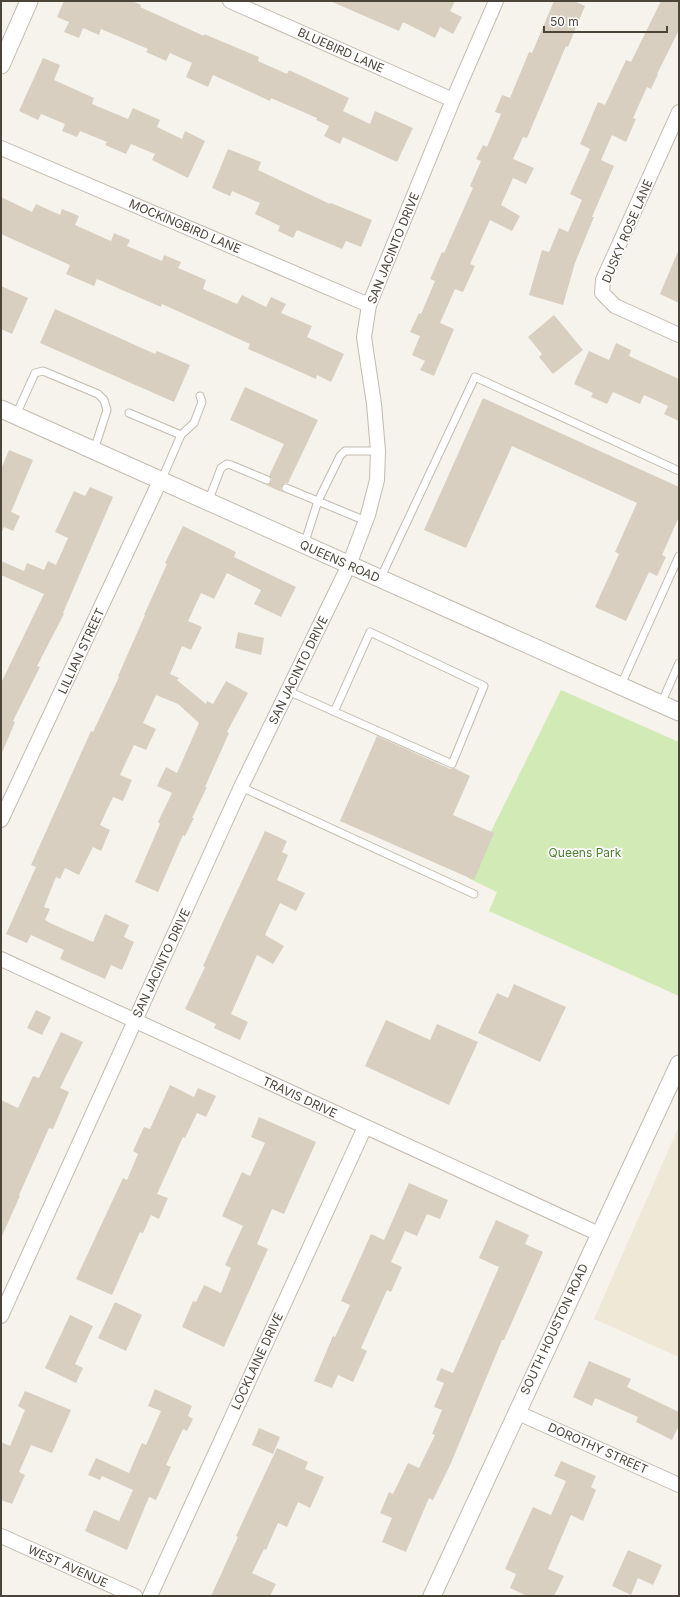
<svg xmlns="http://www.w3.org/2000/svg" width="680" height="1597" font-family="Inter,sans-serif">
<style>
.education{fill:#efe8d6}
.green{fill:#d2eab5}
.building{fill:#d8cfc1}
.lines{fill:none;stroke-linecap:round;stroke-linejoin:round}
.service-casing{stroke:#c2bbae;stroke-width:9}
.minor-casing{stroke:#c2bbae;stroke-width:16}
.tertiary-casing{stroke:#c2bbae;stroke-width:19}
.service{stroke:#fff;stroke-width:7}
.minor{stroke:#fff;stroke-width:14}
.tertiary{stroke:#fff;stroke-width:17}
.labels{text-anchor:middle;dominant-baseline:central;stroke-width:3.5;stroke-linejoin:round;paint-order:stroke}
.street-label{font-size:12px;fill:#4b4439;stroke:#fff}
.park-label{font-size:12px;fill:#4a7f2a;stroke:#fff}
</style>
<rect width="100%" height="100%" fill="#f6f3ec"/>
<polygon class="education" points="679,1126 679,1357 594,1319"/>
<polygon class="green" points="561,690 679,742 679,996 489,911 497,892 468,878"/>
<g class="building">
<polygon points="64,1 132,1 141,5 140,7 204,36 204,34 259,57 258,61 287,74 289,70 349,98 343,111 370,124 375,111 413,128 397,162 343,137 340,144 324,136 329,126 316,120 317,118 271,98 270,101 213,75 208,87 186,77 192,63 170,53 166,61 146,52 148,49 101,29 99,35 83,28 79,38 64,32 69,22 57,17"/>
<polygon points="330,1 455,1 450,11 462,17 453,34 440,27 435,38 403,22 399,31"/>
<polygon points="554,1 574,1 585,6 568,47 566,46 527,138 523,137 513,159 534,168 526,184 513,178 501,205 520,216 512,231 490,220 470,264 475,266 463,292 455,289 440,323 454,329 434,376 420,370 425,361 412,355 420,336 410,332 419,313 421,314 435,281 430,279 442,252 444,253 473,188 470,186 481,161 476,159 483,145 487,147 501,114 495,112 502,95 510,98 529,52 532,53"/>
<polygon points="661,1 679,1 679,30 657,74 658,74 651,89 647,87 633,118 636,119 626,142 612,135 601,160 614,166 592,217 594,217 575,263 563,305 529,295 542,250 549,252 559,228 568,232 582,200 570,194 590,149 580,144 598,102 605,105 626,60 631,62"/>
<polygon points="43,58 60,65 54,80 94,98 92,104 128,119 133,108 160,120 157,127 182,139 185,131 205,141 188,178 152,160 155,154 131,144 126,154 105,145 107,142 80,131 77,137 62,131 65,124 41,114 38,120 19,111"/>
<polygon points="228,149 261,162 258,170 330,204 331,203 372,220 361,247 346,241 342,249 297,230 293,238 278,231 280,226 255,214 260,203 232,191 230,196 212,188"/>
<polygon points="1,197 32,212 36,204 60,215 62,209 79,216 75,225 111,241 114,233 130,240 127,246 162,261 164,255 181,262 178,268 206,280 203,289 237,304 242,295 266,307 271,297 286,304 281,313 312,326 307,337 344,354 331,382 317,375 316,379 262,355 248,349 250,344 162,304 161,307 97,279 94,286 66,274 70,265 1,234"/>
<polygon points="679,249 679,303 660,294"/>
<polygon points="1,286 28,298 12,334 1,329"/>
<polygon points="55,309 155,354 157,351 190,365 174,402 40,343"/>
<polygon points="554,315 583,350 553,374 539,357 542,354 528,337"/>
<polygon points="616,343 631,350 629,356 679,379 679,421 664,414 668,406 644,395 640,404 613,392 607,404 591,397 593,393 574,384 589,351 609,360"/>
<polygon points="245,387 318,420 288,483 285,483 282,486 281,489 284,493 266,485 271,482 272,479 269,476 284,444 230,420"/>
<polygon points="483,398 679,487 679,517 662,555 666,557 657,576 649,572 626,621 595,607 619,554 615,552 637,503 512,446 466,548 424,530"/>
<polygon points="9,450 33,460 11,512 20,516 13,531 4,527 1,534 1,469"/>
<polygon points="90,487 113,497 63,613 64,614 37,666 40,667 13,721 15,722 1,755 1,683 44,594 1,575 1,561 24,571 27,563 44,570 48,561 56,565 68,538 55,532 74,491 85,496"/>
<polygon points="183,526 236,552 234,557 296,587 281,617 254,604 261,590 227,573 214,599 201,593 188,621 202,627 191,650 182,646 170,674 179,678 177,680 206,704 207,701 213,704 226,681 248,693 227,732 229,733 205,787 207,787 192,818 194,818 185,836 183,835 158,892 135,882 160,824 158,822 172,793 157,786 166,767 177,773 199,723 178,704 156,695 143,723 156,729 146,750 134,745 120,775 132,780 123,801 113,797 100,825 110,830 101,851 93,847 79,875 65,868 60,879 56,877 44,907 50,909 45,920 50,923 93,942 105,914 129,925 124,937 134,942 122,970 111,965 105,979 60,959 64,950 31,935 27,943 6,934 36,867 31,865 91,731 93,732 119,677 118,676 145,615 144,615 167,564 165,563"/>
<polygon points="238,632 264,638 261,655 235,648"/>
<polygon points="377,736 450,769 454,768 470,776 453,815 494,833 474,880 340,821"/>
<polygon points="265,831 287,841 282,852 288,855 277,880 305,893 296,911 280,903 265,935 284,946 273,964 257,955 231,1014 248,1022 240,1040 214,1028 216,1024 185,1009 205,967 203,966 221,926"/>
<polygon points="514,984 566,1007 540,1062 478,1033 497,993 508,998"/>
<polygon points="36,1010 51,1017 42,1035 27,1028"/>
<polygon points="386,1020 430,1040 437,1024 478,1042 449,1105 365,1066"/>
<polygon points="61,1032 83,1042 60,1088 69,1092 53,1129 49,1128 19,1195 20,1196 1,1238 1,1100 18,1108 33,1076 39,1078"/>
<polygon points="170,1085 194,1097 198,1088 216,1096 206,1117 197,1113 185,1138 183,1137 157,1194 168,1198 159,1219 151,1215 143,1233 140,1232 112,1295 76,1279 123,1178 127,1180 138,1154 133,1151 144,1127 150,1129"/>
<polygon points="259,1117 316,1142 284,1214 272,1209 257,1244 268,1249 224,1347 182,1327 193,1301 196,1302 204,1285 221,1293 231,1268 225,1265 243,1226 222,1216 242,1172 250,1176 265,1143 251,1137"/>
<polygon points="409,1183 448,1200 440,1219 427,1214 417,1236 405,1231 391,1262 402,1267 391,1292 387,1290 361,1348 367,1351 353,1382 338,1375 332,1388 314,1381 333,1336 335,1337 350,1305 341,1301 371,1234 384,1240"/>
<polygon points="496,1220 529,1235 525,1244 543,1252 504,1340 502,1340 451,1463 433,1500 429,1498 406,1552 382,1542 392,1518 380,1513 389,1492 393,1494 408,1463 419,1468 435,1435 432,1434 442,1410 434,1407 444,1383 436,1380 441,1368 453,1373 499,1267 479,1258"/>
<polygon points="115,1302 142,1315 126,1351 98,1338"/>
<polygon points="70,1315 93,1326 75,1364 83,1368 76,1383 45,1368"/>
<polygon points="589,1361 631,1379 627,1387 679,1412 679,1425 672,1440 636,1422 638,1417 595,1398 592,1406 573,1397"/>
<polygon points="155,1389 192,1406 188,1416 193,1419 187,1431 183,1429 166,1465 171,1467 156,1500 149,1497 127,1550 85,1531 94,1510 119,1521 133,1490 102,1476 100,1480 88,1475 96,1458 129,1473 142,1443 146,1445 161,1411 148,1406"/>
<polygon points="25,1391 71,1410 52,1453 31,1445 19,1472 25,1475 12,1504 1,1500 1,1442 10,1446 25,1410 18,1406"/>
<polygon points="259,1428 280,1437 273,1454 252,1445"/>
<polygon points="277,1448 308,1462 305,1469 324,1477 310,1508 298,1502 287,1527 278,1523 266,1550 264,1549 252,1573 276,1584 270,1596 211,1596 238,1537 236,1536"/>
<polygon points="561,1461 596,1476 591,1487 596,1490 583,1521 571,1515 548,1569 564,1576 554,1596 527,1596 510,1588 516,1574 505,1569 533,1507 551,1515 566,1481 554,1476"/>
<polygon points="628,1550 662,1565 653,1585 638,1578 631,1595 612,1586"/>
</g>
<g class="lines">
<g class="service-casing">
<g id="service">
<polyline points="129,413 181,435"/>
<polyline points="16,415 35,373 43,371 98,394 104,400 107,410 94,450"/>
<polyline points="161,481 181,435 194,423 202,402 200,396"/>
<polyline points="286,488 366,521"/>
<polyline points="208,502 221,468 227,464 231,465 267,480"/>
<polyline points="304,545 318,501 340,456 345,451 378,451"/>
<polyline points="380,579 475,377 679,471"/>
<polyline points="621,685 679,556"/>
<polyline points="288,691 452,764 484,686 370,632 334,712"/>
<polyline points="661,704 679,663"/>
<polyline points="241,787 474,894"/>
</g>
</g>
<g class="minor-casing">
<g id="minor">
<polyline points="230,1 453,100"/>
<polyline points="679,112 603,280 602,293 615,306 679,335"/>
<polyline points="1,148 369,305"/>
<polyline points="1,820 160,481"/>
<polyline points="1,959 599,1234"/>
<polyline points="1,1316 241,787 349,565 368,515 377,480 378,451 374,404 364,337 369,305 453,100 496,1"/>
<polyline points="516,1412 679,1485"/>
<polyline points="1,1536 135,1596"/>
<polyline points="150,1596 365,1127"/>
</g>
</g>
<g class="tertiary-casing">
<g id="tertiary">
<polyline points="1,65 29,1"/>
<polyline points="1,409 679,712"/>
<polyline points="432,1596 679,1064"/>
</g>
</g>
<use href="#service" class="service"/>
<use href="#minor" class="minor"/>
<use href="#tertiary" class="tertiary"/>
</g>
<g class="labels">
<g class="street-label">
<text transform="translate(341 50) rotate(24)">BLUEBIRD LANE</text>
<text transform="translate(185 226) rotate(23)">MOCKINGBIRD LANE</text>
<text transform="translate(627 231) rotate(-67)">DUSKY ROSE LANE</text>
<text transform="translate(393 248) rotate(-68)">SAN JACINTO DRIVE</text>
<text transform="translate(340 561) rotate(24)">QUEENS ROAD</text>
<text transform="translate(81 651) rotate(-65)">LILLIAN STREET</text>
<text transform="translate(298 670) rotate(-64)">SAN JACINTO DRIVE</text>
<text transform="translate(161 963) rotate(-65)">SAN JACINTO DRIVE</text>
<text transform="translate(300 1097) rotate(25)">TRAVIS DRIVE</text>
<text transform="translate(554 1329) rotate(-65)">SOUTH HOUSTON ROAD</text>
<text transform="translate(257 1361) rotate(-65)">LOCKLAINE DRIVE</text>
<text transform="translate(598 1448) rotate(24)">DOROTHY STREET</text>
<text transform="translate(68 1566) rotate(24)">WEST AVENUE</text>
</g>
<g class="park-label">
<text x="585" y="852">Queens Park</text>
</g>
</g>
<rect width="680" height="1597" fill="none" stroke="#4b4439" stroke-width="4"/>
<path d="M544 26v6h123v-6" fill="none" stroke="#4b4439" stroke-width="2"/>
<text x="550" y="26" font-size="12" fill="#4b4439" stroke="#ffffff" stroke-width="3" paint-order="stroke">50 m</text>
</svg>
